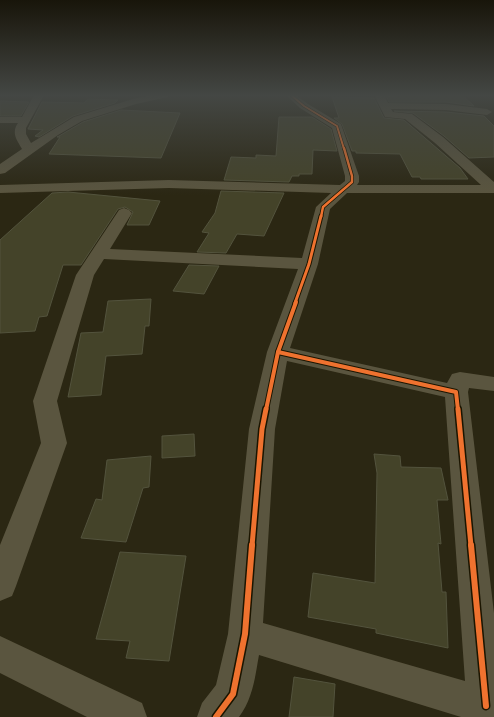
<svg xmlns="http://www.w3.org/2000/svg" width="494" height="717" font-family="Spectral,serif">
<style>
.building{fill:#444329;stroke:#53533d}
.lines{fill:none;stroke-linecap:round;stroke-linejoin:round}
.minor{fill:#5a553f;fill-rule:evenodd}
.cycleway-far5-casing{stroke:#1b1500;stroke-width:3}
.cycleway-far4-casing{stroke:#1b1500;stroke-width:4}
.cycleway-far3-casing{stroke:#1b1500;stroke-width:5}
.cycleway-far2-casing{stroke:#1b1500;stroke-width:6}
.cycleway-far1-casing{stroke:#1b1500;stroke-width:8}
.cycleway-casing{stroke:#1b1500;stroke-width:9}
.cycleway-far5{stroke:#ef722f;stroke-width:2}
.cycleway-far4{stroke:#ef722f;stroke-width:2.5}
.cycleway-far3{stroke:#ef722f;stroke-width:3}
.cycleway-far2{stroke:#ef722f;stroke-width:4}
.cycleway-far1{stroke:#ef722f;stroke-width:5}
.cycleway{stroke:#ef722f;stroke-width:6}
</style>
<rect width="100%" height="100%" fill="#2b2713"/>
<g class="building">
<polygon points="395,95 462,95 474,106 446,102 389,102 386,96 396,96"/>
<polygon points="332,97 374,98 384,118 404,120 460,168 468,179 421,179 420,177 412,177 400,154 356,153 356,151 352,151 342,124 334,118 339,118"/>
<polygon points="88,99 118,100 115,103 73,116 39,137 35,136 43,130 28,129 42,102 84,103"/>
<polygon points="0,101 29,102 21,116 0,116"/>
<polygon points="121,110 180,113 161,158 49,154 60,137 57,137 59,136 83,122"/>
<polygon points="394,111 446,112 484,116 494,126 494,157 469,158 444,136 413,113"/>
<polygon points="279,117 312,117 331,129 337,151 313,150 312,174 299,174 299,176 292,176 289,182 224,180 231,157 256,158 256,155 276,156"/>
<polygon points="221,191 284,193 264,236 237,234 226,253 197,252 209,233 202,232 215,213"/>
<polygon points="68,192 160,201 149,225 127,225 133,212 125,207 118,209 81,265 63,265 47,316 39,317 35,331 0,333 0,240 52,193"/>
<polygon points="189,265 219,266 204,294 173,291"/>
<polygon points="151,299 149,326 145,326 142,354 106,356 101,395 68,397 81,333 103,332 108,301"/>
<polygon points="194,434 195,456 162,458 162,436"/>
<polygon points="374,454 400,456 401,467 441,468 448,500 437,500 441,544 438,543 442,592 446,592 448,648 376,633 376,629 308,617 313,573 375,583 377,473"/>
<polygon points="151,456 149,487 143,488 126,542 81,538 96,499 102,500 107,460"/>
<polygon points="120,552 186,556 169,661 126,658 130,641 96,639"/>
<polygon points="294,677 335,684 333,717 289,717"/>
</g>
<g class="lines">
<g class="minor">
<path d="M34,95H44L26,128V134L31,143L74,117L133,99L153,95H170L168,97L136,104L82,121L58,135L5,173L0,174V164L22,149C17,140 11,133 18,123H0V117H22Z"/>
<path d="M286,95H296L308,104L341,124L359,176V182L357,185H481L435,143L405,119L385,117L374,95H384L388,103L446,104L487,109L492,112L487,115L446,110L391,109L393,112L412,114L443,137L494,182V193H347L330,209L318,264L290,348L447,383L452,374L460,372L494,377V391L469,388L468,392L494,613V717H461L259,655C255,677 253,698 239,717H197L202,703L216,685L228,634L249,429L267,352L298,269L104,259L94,275L57,401L67,443L16,586L12,596L0,601V545L41,443L33,401L76,275L119,210L124,208L129,210L132,213L110,249L302,258L316,207L331,193L169,188L0,193V185L169,180L340,185L345,181V176L332,128L300,108ZM287,361L445,397L465,681L263,623L275,429Z"/>
<polygon points="0,636 142,703 147,717 87,717 0,673"/>
</g>
<g class="cycleway-far5-casing">
<polyline id="cycleway-far5" points="291,95 304,106 337,126 344,149"/>
</g>
<g class="cycleway-far4-casing">
<polyline id="cycleway-far4" points="321,217 323,207 352,182 352,176 344,148"/>
</g>
<g class="cycleway-far3-casing">
<polyline id="cycleway-far3" points="295,303 309,264 321,216"/>
</g>
<g class="cycleway-far2-casing">
<g id="cycleway-far2">
<polyline points="278,352 456,392 458,410"/>
<polyline points="266,410 278,352 296,302"/>
</g>
</g>
<g class="cycleway-far1-casing">
<g id="cycleway-far1">
<polyline points="458,409 471,546"/>
<polyline points="252,546 262,429 266,409"/>
</g>
</g>
<g class="cycleway-casing">
<g id="cycleway">
<polyline points="471,545 486,706"/>
<polyline points="216,717 233,694 245,634 252,545"/>
</g>
</g>
<use href="#cycleway-far5" class="cycleway-far5"/>
<use href="#cycleway-far4" class="cycleway-far4"/>
<use href="#cycleway-far3" class="cycleway-far3"/>
<use href="#cycleway-far2" class="cycleway-far2"/>
<use href="#cycleway-far1" class="cycleway-far1"/>
<use href="#cycleway" class="cycleway"/>
</g>
<linearGradient id="sky" x2="0" y2="1"><stop stop-color="#18150a"/><stop offset="0.49" stop-color="#444744"/><stop offset="1" stop-color="#444744" stop-opacity="0"/></linearGradient>
<rect width="494" height="195" fill="url(#sky)"/>
</svg>
